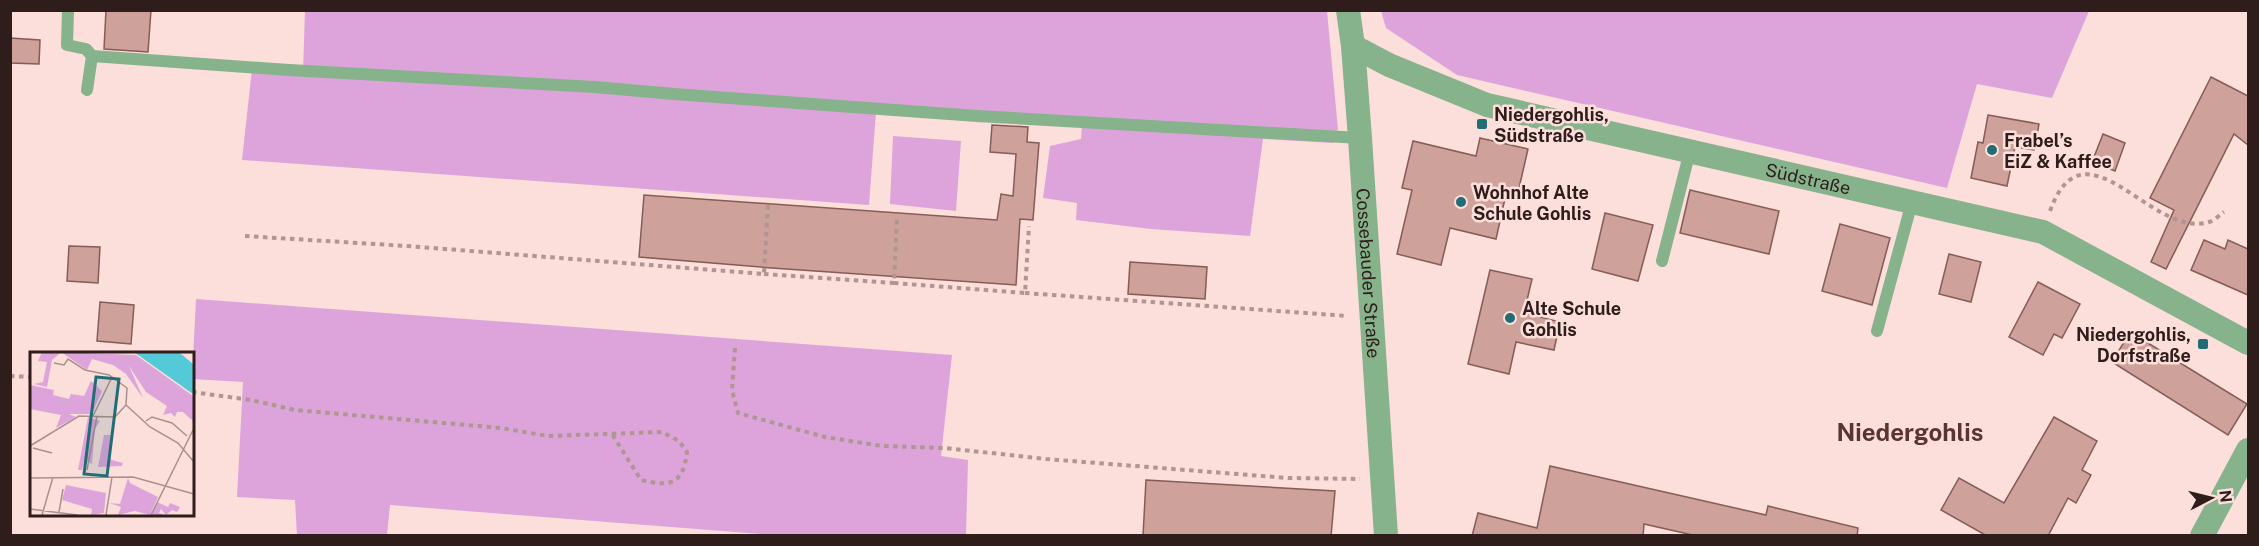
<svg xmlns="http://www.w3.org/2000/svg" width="2259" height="546" font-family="'Public Sans',sans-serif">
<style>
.green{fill:#dda4db}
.building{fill:#cfa19b;stroke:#855c56;stroke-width:1.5}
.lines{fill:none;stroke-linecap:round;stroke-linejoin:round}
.path{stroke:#af9692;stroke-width:4;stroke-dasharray:4.5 4.5;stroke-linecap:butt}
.service{stroke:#86b38b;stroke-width:12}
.minor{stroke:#86b38b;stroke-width:24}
.poi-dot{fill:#226c76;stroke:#fcdeda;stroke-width:2}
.labels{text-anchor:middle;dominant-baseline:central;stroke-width:5;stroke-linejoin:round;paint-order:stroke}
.poi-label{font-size:18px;font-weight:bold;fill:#2f1d1b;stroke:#fcdeda;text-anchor:start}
.street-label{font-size:18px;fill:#2f1d1b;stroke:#fcdeda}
.district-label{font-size:24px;font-weight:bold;fill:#5a3430;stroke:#fcdeda}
.inset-river{fill:none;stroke:#54c9d8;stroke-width:3}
.inset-road{fill:none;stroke:#aa918e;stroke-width:1.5}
.view{fill:#226c76;fill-opacity:0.15;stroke:#226c76;stroke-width:3}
.inset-edge{fill:none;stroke:#2f1d1b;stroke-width:3}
</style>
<rect width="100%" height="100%" fill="#fcdeda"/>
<g class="green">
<polygon points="305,10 1327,11 1338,130 1332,132 1334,143 1263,139 1250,236 1151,229 1076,220 1077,203 1043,198 1050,146 1081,139 1082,126 876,112 869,205 242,160 252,69 303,74"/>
<polygon points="1381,11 1381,10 2089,11 2052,98 1977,84 1947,188 1457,75 1386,28"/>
<polygon points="893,136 961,141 956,211 890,204"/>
<polygon points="196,299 952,355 941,456 968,460 966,535 773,535 390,505 387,535 297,535 295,500 237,497 243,382 192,379"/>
</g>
<g class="building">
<polygon points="106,10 151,10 148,52 104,49"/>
<polygon points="10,38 40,40 39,64 10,63"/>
<polygon points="2211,77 2248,96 2248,145 2234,134 2166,269 2151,262 2174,210 2150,198"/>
<polygon points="1988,115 2039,124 2034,150 2015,147 2007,186 1971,178 1978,142 1983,143"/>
<polygon points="992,125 1028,127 1027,142 1039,143 1033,220 1020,219 1016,285 772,268 639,257 644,195 997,220 1001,194 1013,196 1016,154 990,152"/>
<polygon points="2103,134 2125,143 2115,171 2092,162"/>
<polygon points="1480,138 1528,149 1517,197 1506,194 1496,239 1450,228 1441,265 1397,254 1412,190 1402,188 1413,141 1476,156"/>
<polygon points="1690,190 1779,211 1769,254 1680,233"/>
<polygon points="1605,213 1653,225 1638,281 1592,269"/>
<polygon points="1840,224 1890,238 1872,305 1822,291"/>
<polygon points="2204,240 2225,249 2228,240 2248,249 2248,295 2191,270"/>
<polygon points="69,246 100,247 98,283 67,281"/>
<polygon points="1949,254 1981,262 1971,302 1939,294"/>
<polygon points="1130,262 1207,267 1205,299 1128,294"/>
<polygon points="1490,270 1532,279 1524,313 1560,322 1554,350 1516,342 1509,374 1468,364"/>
<polygon points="2038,282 2080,304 2062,338 2054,334 2043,355 2009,337"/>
<polygon points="100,302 134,305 131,344 97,341"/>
<polygon points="2130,332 2247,404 2228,435 2112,362"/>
<polygon points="2054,417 2097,441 2082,470 2091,475 2076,503 2068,498 2048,536 1987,536 1941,510 1959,478 2004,503"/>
<polygon points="1550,466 1766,515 1768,506 1858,528 1857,536 1697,536 1644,524 1643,536 1472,536 1478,513 1537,528"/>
<polygon points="1146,480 1335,491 1331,536 1143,536"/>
</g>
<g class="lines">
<g class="path">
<path d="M2050,211C2085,115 2152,240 2209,222C2214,221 2219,215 2224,212"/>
<polyline points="245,236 407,246 764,274 768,205"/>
<polyline points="764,274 894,283 897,217"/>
<polyline points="894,283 1025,293 1029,226"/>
<polyline points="1025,293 1348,316"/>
<polyline points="735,348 732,390 738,413 825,437 882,446 945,448 1046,459 1288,478 1360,479"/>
<polyline points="10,376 32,377"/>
<path d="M192,392L251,400L295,410L501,428L548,436L662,432L679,441L687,452C683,485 670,487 641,480L612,434"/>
</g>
<g class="service">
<polyline points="68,10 67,45 86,49 92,56 87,90"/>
<polyline points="92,56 289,70 595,87 674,94 977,116 1360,138"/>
<polyline points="1662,261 1690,151"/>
<polyline points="1877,331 1912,202"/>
</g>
<g class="minor">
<path id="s1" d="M1348,10L1353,46L1360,138L1386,536"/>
<path id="s2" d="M1353,46L1389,65L1487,105L2043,232L2248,343"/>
<polyline points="2202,536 2248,450"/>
</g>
</g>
<g class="poi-dot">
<rect x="1476" y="118" width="12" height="12" rx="3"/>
<circle cx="1992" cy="150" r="6"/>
<circle cx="1461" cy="202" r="6"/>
<circle cx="1510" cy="318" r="6"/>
<rect x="2197" y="338" width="12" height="12" rx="3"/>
</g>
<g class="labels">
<g class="poi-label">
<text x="1494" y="114">Niedergohlis,<tspan x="1494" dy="21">Südstraße</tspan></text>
<text x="2004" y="140">Frabel’s<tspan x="2004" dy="21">EiZ &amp; Kaffee</tspan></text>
<text x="1473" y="192">Wohnhof Alte<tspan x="1473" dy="21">Schule Gohlis</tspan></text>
<text x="1522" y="308">Alte Schule<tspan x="1522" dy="21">Gohlis</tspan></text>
<text x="2191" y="334" text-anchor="end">Niedergohlis,<tspan x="2191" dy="21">Dorfstraße</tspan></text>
</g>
<g class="street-label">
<text stroke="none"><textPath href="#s2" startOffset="476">Südstraße</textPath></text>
<text stroke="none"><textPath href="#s1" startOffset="264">Cossebauder Straße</textPath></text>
</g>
<g class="district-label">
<text x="1910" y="432">Niedergohlis</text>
</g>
</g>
<g transform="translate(30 352)">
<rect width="164" height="164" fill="#fcdeda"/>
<path d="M12,0L30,1L22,8L17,35L4,32L13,30L17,10L8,9ZM31,0L106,3L163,44V69L153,60H147L145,65L141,61L133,63L137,54L116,40L99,14L113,46L96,22L83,13L62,7L57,18ZM61,29L72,39L62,62H39L46,65L26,76L31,63L0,57V33L24,38L23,43L39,47L41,42L54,44ZM58,65L70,69L65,77L62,112L54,108L52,118H48ZM74,83H82L78,107L93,111L92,114L68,115ZM98,126L100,131L128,145L120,163L105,159L88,163L91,155L79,151L90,152ZM36,133L76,141L74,161L61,163L62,157L32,148ZM127,150L138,155L140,151L150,155L147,160L142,158L136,163L131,157L129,161L135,163H121Z" fill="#dda4db"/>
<path d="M104,0L150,1L163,12V42Z" fill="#54c9d8"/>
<path class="inset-river" d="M124,0L164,26"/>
<path class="inset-road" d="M96,53L120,75L148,91L164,110M63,64L82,25M116,69L122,65L142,71L157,84M0,94L49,64L85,65L96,53L97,36L79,23L55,18L38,7L34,13L24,11M3,96L22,101M57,118L67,64M0,126L103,125L164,142M0,157L47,163M29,160L33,137M12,163L23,125M76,163L82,125M121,163L163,78"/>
<path class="view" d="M66,25L89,27L77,124L54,122Z"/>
<rect width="164" height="164" class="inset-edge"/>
</g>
<rect width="2259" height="546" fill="none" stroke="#2f1d1b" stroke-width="24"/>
<g transform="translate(2211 498) rotate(83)" stroke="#fcdeda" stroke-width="4.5" paint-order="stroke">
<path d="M0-4.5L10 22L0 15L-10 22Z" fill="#2f1d1b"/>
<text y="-9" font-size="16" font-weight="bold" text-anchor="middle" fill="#2f1d1b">N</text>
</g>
</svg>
